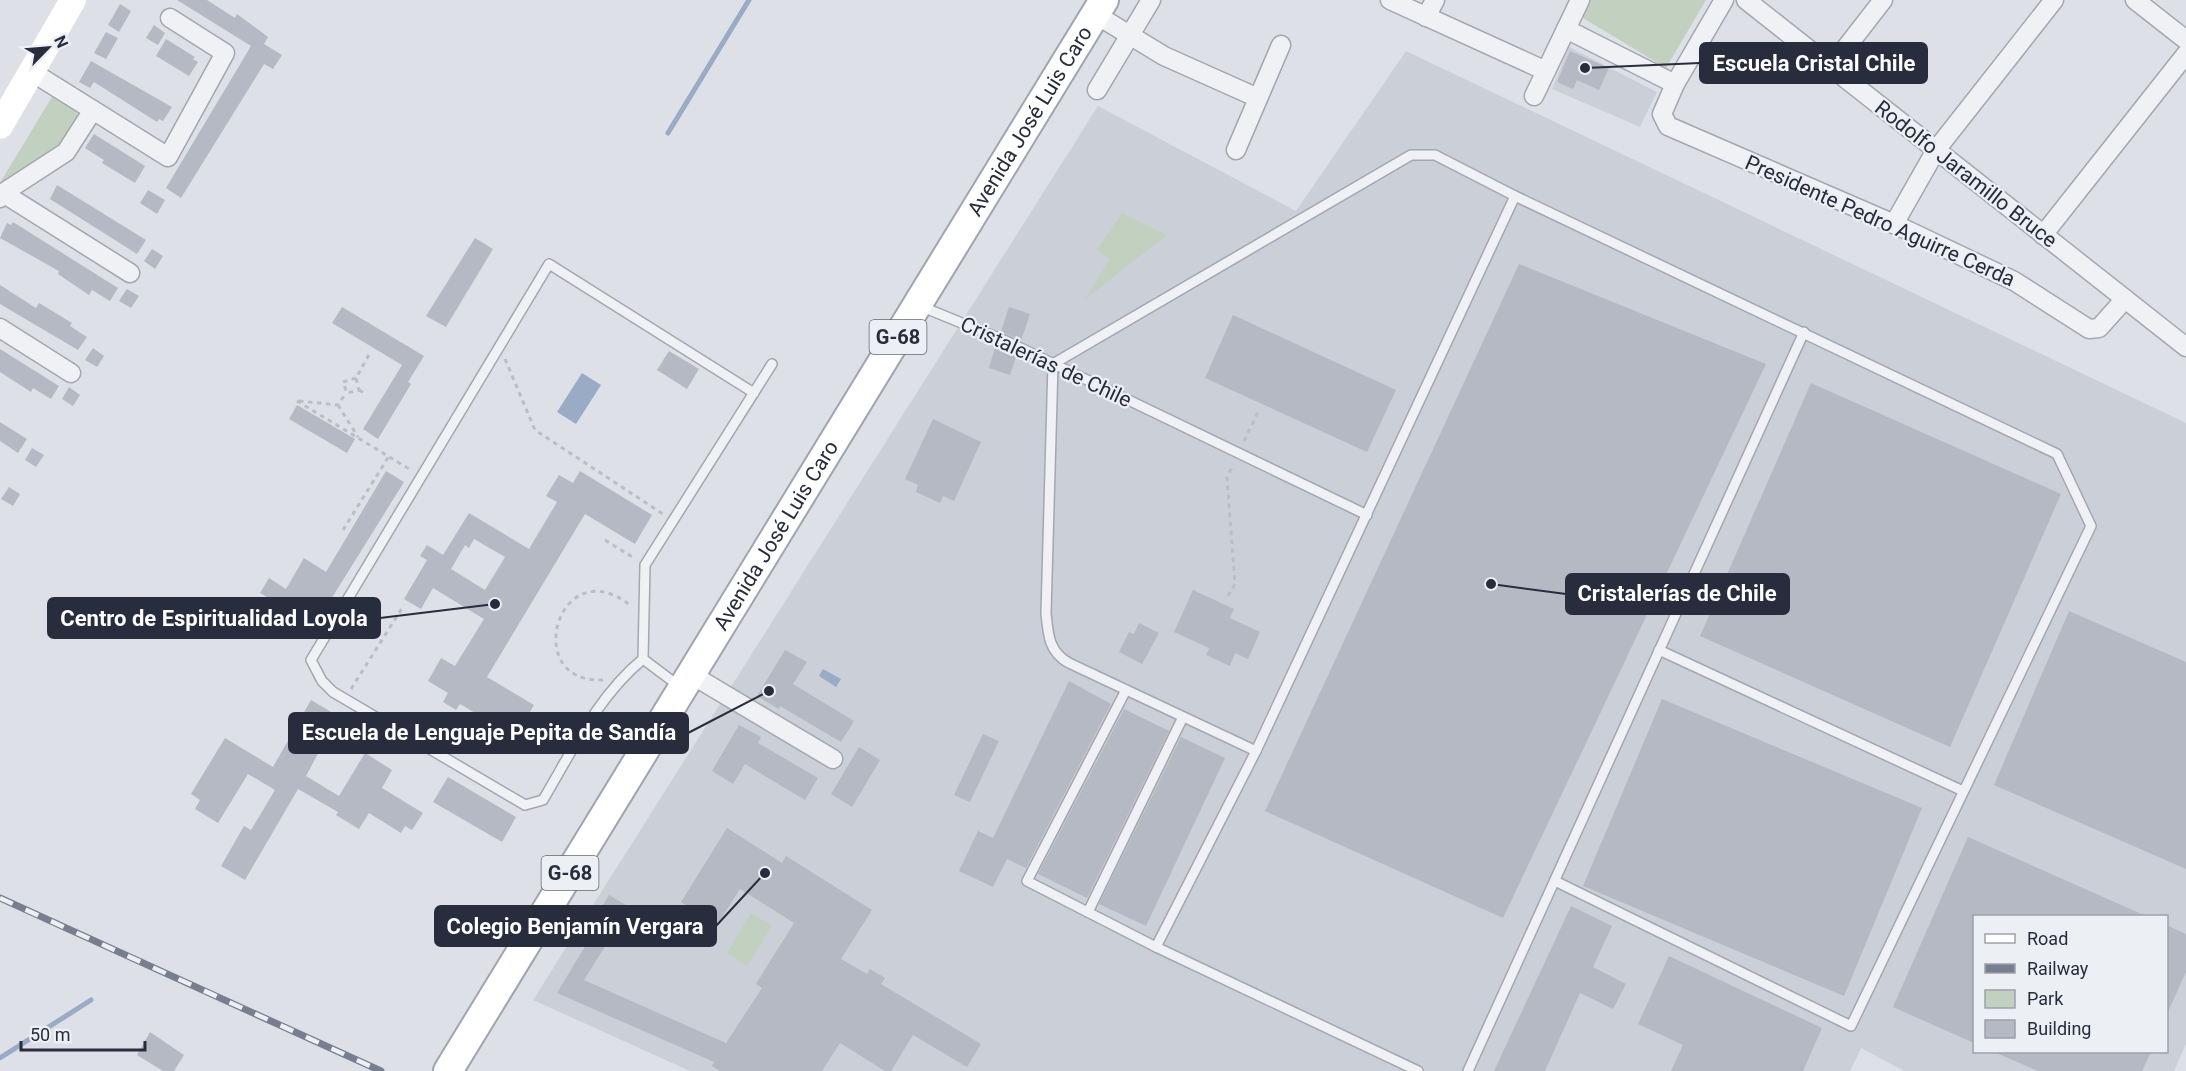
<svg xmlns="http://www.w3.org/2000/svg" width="2186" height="1071" font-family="Roboto,sans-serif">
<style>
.built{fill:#cbcfd8;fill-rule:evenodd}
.green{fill:#c2d0bf}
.water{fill:#99abc5}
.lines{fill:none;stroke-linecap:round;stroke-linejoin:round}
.stream{stroke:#99abc5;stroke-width:5}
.building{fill:#b5b9c3;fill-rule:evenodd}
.lane-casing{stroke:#a3a7b0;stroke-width:12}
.street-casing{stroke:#a3a7b0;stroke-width:21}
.primary-casing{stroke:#9da4b2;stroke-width:32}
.path{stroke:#bcbec5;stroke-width:3;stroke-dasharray:4.5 4.5;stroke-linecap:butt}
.lane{stroke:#f0f1f5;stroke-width:9}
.street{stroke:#f0f1f5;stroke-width:18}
.secondary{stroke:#fff;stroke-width:26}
.primary{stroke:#fff;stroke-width:28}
.rail-casing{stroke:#777e8f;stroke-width:7}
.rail{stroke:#eceff4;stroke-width:4.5;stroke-dasharray:14;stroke-linecap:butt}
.labels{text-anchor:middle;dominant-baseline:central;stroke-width:4.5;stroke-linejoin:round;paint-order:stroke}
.shield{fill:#eceff4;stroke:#626773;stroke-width:1.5}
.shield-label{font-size:20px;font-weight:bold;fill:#272d3c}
.street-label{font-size:21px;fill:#272d3c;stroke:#eceff4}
.leader{fill:none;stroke:#272d3c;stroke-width:2}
.callout-dot{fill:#272d3c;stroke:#eceff4;stroke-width:2}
.callout{fill:#272d3c;stroke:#272d3c;stroke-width:2}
.callout-label{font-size:22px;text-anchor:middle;font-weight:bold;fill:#fff}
</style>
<rect width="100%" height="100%" fill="#dde0e6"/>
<g class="built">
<polygon points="1569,47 1657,92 1640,127 1552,89"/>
<path d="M1406,51L2186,423V1044L2174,1071H1904L1861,1048L1850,1071H690L533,1000L1098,106L1296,211ZM1974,916H2166V1052H1974Z"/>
</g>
<g class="green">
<polygon points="1587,0 1706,0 1666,68 1578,15"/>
<polygon points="52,97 77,112 78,118 58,145 0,183"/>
<polygon points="1122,213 1167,235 1085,299 1110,259 1097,250"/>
<polygon points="751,913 772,926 747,966 727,953"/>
</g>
<g class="water">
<polygon points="582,373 601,385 576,424 557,412"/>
<polygon points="823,669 841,679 836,687 819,676"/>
</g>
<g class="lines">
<g class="stream">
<polyline points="668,133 749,0"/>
<polyline points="0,1058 91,1000"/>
</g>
</g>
<g class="building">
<polygon points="177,0 207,0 235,18 237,14 268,37 264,44 282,55 273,69 264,64 181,198 166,188 251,46"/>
<polygon points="120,4 131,11 119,32 108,25"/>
<polygon points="154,25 165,33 158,45 146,38"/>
<polygon points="106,32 118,38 106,59 94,53"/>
<polygon points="166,39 195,57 193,59 198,62 189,76 156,56"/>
<polygon points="1570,51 1609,68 1599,90 1577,80 1573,89 1557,82"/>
<polygon points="91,61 172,107 163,121 159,119 157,122 94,82 90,88 79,82"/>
<polygon points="94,134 145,166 135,183 102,163 104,160 85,148"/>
<polygon points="57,185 146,240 137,254 50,199"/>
<polygon points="148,190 165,200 157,214 140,203"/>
<polygon points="13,222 118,288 110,301 92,290 89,295 58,274 59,271 0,238 7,223 11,225"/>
<polygon points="475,238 493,249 446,327 426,316"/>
<polygon points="152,249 163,256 155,269 144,261"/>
<polygon points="1519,264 1766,364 1503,918 1265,811"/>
<polygon points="0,285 36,308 39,303 72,323 70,326 87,337 78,350 0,304"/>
<polygon points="127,289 139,296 131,308 119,301"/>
<polygon points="342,307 424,356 408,382 411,384 378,439 363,429 402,365 332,323"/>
<polygon points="1009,307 1030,314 1021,341 1001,331"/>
<polygon points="1233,315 1396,390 1367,452 1205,378"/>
<polygon points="996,344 1017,354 1010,375 989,368"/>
<polygon points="93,348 104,356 97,367 85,360"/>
<polygon points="0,349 59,386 51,399 33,388 31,392 0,372"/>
<polygon points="669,351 699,369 687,389 657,370"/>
<polygon points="1811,383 2061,494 1950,747 1700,636"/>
<polygon points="69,387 80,395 73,406 62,399"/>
<polygon points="297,405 355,439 347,453 289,419"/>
<polygon points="933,419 981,442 954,501 943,496 940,503 916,492 918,485 905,479"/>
<polygon points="0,422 27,439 18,453 0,441"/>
<polygon points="32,448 44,455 36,467 25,460"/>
<polygon points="386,471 404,482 315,625 260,593 269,578 286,589 304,558 326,572"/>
<path d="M580,471L652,515L635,544L585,514L487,677L534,705L515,737L460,704L456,710L443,702L448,693L428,681L441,658L455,666L484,619L433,588L421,609L404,599L427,560L420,556L427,545L443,555L469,513L529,549L557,502L546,496L559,475L573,483ZM474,539L505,557L485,590L451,569L465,545L469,548Z"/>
<polygon points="9,487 20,494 13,506 1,499"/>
<polygon points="1193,590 1234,609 1230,618 1260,632 1248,659 1235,653 1230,666 1206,655 1209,648 1174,632"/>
<polygon points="2069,611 2186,662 2186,869 1994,785"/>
<polygon points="1139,623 1159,633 1142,664 1119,652 1129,632 1134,634"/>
<polygon points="785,650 807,662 793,684 854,721 841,742 780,706 779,709 757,696"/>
<polygon points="1069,681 1111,704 1026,868 1007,859 993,887 959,871 978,831 993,838"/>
<polygon points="1662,699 1922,808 1844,996 1583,886"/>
<polygon points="311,700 338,716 306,776 339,796 365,753 392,770 382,788 423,813 412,830 405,826 401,833 369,813 359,829 336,815 338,812 298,789 245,880 221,866 244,826 251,830 275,790 248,774 218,823 195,809 200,800 191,794 225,738 273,767"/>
<polygon points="1124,709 1169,731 1087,898 1038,874"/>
<polygon points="739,725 761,737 758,743 818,778 805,800 745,764 733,784 712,771"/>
<polygon points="983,734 999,741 970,802 954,795"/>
<polygon points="1181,737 1225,758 1146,926 1099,904"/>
<polygon points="859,747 880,760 852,807 831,794"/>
<polygon points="448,777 516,817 502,842 433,802"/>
<polygon points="727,828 782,863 786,856 872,910 841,959 867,974 870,969 885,978 881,984 981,1044 967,1067 913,1035 891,1071 885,1071 840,1043 822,1071 720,1071 712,1066 714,1062 557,993 593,933 588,929 609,895 660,925 650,943 619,924 584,980 726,1043 762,988 756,984 794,923 740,889 717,925 681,902"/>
<polygon points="1968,837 2146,916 1974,916 1974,1043 1893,1007"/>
<polygon points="509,905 525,913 515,930 500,922"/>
<polygon points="1571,906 1612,926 1593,967 1626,984 1613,1009 1580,993 1545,1071 1494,1071"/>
<polygon points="2166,925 2186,934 2186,972 2166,1016"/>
<polygon points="1669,956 1822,1028 1803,1071 1671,1071 1683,1045 1638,1024"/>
<polygon points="150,1032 184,1055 174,1071 163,1071 137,1055"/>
<polygon points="1994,1052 2151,1052 2142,1071 2038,1071"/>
</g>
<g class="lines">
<g class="lane-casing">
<g id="lane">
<polyline points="920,306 1006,341 1367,515"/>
<path d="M754,393L549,264L311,660L322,681L333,692L525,805L543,800C572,751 598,696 643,659L645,565L772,364"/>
<polyline points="1659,650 1963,791"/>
<polyline points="643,659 679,686"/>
<polyline points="1126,690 1027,881 1156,947 1418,1071"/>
<path d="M1256,751L1069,663C1049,652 1048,635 1046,613L1053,364L1411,155H1435L1515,196L2057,454L2091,526L1851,1026L1555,881"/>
<polyline points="1088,912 1183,717"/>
<polyline points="1156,947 1256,751 1515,196"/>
<polyline points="1468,1071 1804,332"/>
</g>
</g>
<g class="street-casing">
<g id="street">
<polyline points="1390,0 1546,71"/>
<polyline points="1724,0 1675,84 1662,114 1668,126 1894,224 2014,281 2089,329 2099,328 2125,299"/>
<polyline points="1746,0 2186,347"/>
<polyline points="2135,0 2186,40"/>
<polyline points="1095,14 1164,56 1258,98"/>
<polyline points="1426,17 1435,0"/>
<polyline points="1566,29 1675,84"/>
<polyline points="1831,67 1883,0"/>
<polyline points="32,72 168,157 225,53 170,18"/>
<polyline points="1097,90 1151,0"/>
<polyline points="1534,96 1580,0"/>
<polyline points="1236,150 1281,45"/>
<polyline points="3,193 130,273"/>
<polyline points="0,198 3,193 66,152 93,110"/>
<polyline points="1894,224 1936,150 2054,0"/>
<polyline points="2043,235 2186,54"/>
<polyline points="0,328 71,373"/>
<polyline points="692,675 833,759"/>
</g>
</g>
<g class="primary-casing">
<g id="primary">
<path id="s1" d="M448,1071L1104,0"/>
</g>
</g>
<g class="path">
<polyline points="505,359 535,430 663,514"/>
<polyline points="356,378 343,382 347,393 359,390 356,378 371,351"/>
<polyline points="359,390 366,394"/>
<polyline points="297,401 411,470"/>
<polyline points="299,401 338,405 346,393"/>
<polyline points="338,405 358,437"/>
<polyline points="1244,441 1258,412"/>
<polyline points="343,530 389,456"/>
<polyline points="605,540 634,558"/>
<polyline points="1228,596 1235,584 1227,478 1233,464"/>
<path d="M603,680C519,684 559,547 631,606"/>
<polyline points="351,689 404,605"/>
</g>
<use href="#lane" class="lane"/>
<use href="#street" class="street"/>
<polyline class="secondary" points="0,126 73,0"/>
<use href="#primary" class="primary"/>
<g class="rail-casing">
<polyline id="rail" points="0,898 381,1071"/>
</g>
<use href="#rail" class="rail"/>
</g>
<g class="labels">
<g class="shield">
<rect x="869.5" y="320" width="57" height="34" rx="4.5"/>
<rect x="541.5" y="856" width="57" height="34" rx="4.5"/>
</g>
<g class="shield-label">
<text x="898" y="337">G-68</text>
<text x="570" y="873">G-68</text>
</g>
<g class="street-label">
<text stroke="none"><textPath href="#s1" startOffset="1114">Avenida José Luis Caro</textPath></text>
<text transform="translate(1966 174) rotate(38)">Rodolfo Jaramillo Bruce</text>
<text transform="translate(1880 221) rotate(24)">Presidente Pedro Aguirre Cerda</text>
<text transform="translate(1046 362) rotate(25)">Cristalerías de Chile</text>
<text stroke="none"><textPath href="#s1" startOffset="628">Avenida José Luis Caro</textPath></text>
</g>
</g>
<path class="leader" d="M1585 68L1700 63M1491 584L1566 594M495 604L380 618M769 691L688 733M765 873L716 926"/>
<g class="callout-dot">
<circle cx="1585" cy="68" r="6"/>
<circle cx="1491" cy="584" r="6"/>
<circle cx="495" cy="604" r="6"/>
<circle cx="769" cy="691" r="6"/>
<circle cx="765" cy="873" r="6"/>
</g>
<g class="callout">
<rect x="1700" y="43" width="227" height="40" rx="6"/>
<rect x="1566" y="574" width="223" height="40" rx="6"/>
<rect x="48" y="598" width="332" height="40" rx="6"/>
<rect x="289" y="713" width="399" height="40" rx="6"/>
<rect x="435" y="906" width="281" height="40" rx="6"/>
</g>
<g class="callout-label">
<text x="1814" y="71">Escuela Cristal Chile</text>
<text x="1677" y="601">Cristalerías de Chile</text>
<text x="214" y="626">Centro de Espiritualidad Loyola</text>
<text x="489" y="740">Escuela de Lenguaje Pepita de Sandía</text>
<text x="575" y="934">Colegio Benjamín Vergara</text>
</g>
<rect x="1973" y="915" width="195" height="138" fill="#eceff4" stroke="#9da1aa" stroke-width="1.5"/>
<rect x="1985" y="934" width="30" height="9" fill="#ffffff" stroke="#9da1aa" stroke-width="1.5"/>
<text x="2027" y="945" font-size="18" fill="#272d3c">Road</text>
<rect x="1985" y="964" width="30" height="9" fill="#777e8f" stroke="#9da1aa" stroke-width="1.5"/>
<text x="2027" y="975" font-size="18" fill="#272d3c">Railway</text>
<rect x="1985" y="990" width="30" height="18" fill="#c2d0bf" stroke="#9da1aa" stroke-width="1.5"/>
<text x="2027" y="1005" font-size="18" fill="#272d3c">Park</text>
<rect x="1985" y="1020" width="30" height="18" fill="#b5b9c3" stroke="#9da1aa" stroke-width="1.5"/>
<text x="2027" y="1035" font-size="18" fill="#272d3c">Building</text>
<g transform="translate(48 48) rotate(65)" stroke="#eceff4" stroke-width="4.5" paint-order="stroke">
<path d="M0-4.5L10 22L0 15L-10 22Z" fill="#272d3c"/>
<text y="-9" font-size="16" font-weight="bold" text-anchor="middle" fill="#272d3c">N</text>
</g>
<path d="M21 1041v9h124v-9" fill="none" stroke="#272d3c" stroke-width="3"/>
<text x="30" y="1041" font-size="18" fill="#272d3c" stroke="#eceff4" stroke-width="4.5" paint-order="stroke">50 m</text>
</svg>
